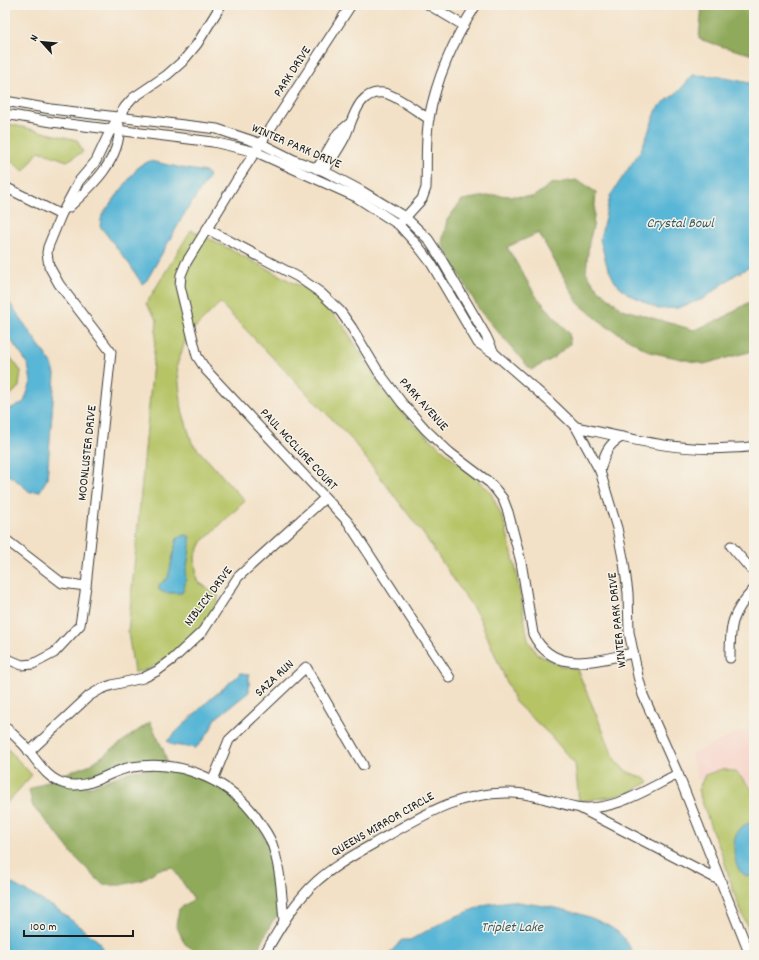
<svg xmlns="http://www.w3.org/2000/svg" width="759" height="960" font-family="Dekko,sans-serif">
<style>
.built{fill:#f7d1c7}
.green{fill:#b6c466;stroke:#697041}
.forest{fill:#90aa5b;stroke:#56633c}
.water{fill:#58b6d6;stroke:#3a6979}
.lines{fill:none;stroke-linecap:round;stroke-linejoin:round}
.minor-casing{stroke:#3c3a36;stroke-width:11}
.minor{stroke:#fff;stroke-width:9}
.labels{text-anchor:middle;dominant-baseline:central;stroke-width:3;stroke-linejoin:round;paint-order:stroke}
.street-label{font-size:13px;fill:#1c1c1c;stroke:#f7f3e8}
.water-label{font-size:14px;font-style:italic;fill:#345a66;stroke:#f7f3e8}
</style>
<rect width="100%" height="100%" fill="#f7f3e8"/>
<filter id="ink" filterUnits="userSpaceOnUse"><feTurbulence type="fractalNoise" baseFrequency=".025" numOctaves="2"/><feDisplacementMap in="SourceGraphic" scale="8" xChannelSelector="R" yChannelSelector="G"/><feConvolveMatrix kernelMatrix="1 2 1 2 8 2 1 2 1" color-interpolation-filters="sRGB"/></filter>
<filter id="wash" filterUnits="userSpaceOnUse"><feTurbulence type="fractalNoise" baseFrequency=".012" numOctaves="4" result="noise"/><feDisplacementMap in="SourceGraphic" scale="16" xChannelSelector="R" yChannelSelector="G"/><feGaussianBlur stdDeviation="0.9" result="paint"/><feColorMatrix in="noise" values="0 0 0 0 0 0 0 0 0 0 0 0 0 0 0 0 0 1.4 0 .05"/><feComposite in="paint" operator="in"/></filter>
<g filter="url(#wash)">
<rect width="100%" height="100%" fill="#f3e1c7"/>
<polygon class="built" points="754,726 754,791 736,772 706,775 698,781 691,754"/>
<g class="green">
<polygon points="5,123 77,140 83,152 67,161 39,151 24,171 5,157"/>
<path d="M191,230L218,243L311,292L343,325L387,396L411,422L490,491L504,521L516,570L528,640L537,654L561,666L577,669L616,762L628,772L646,779L649,782L629,793L611,797L579,801L575,764L550,735L515,702L479,617L424,535L352,440L220,303L187,336L177,365L182,410L192,443L245,501L202,542L195,557L197,581L219,596C216,603 214,610 209,616C196,635 159,672 134,672L128,632L157,320L146,304Z"/>
<polygon points="5,350 21,371 19,387 5,400"/>
<polygon points="5,746 32,775 5,805"/>
<polygon points="722,769 736,772 754,791 754,943 735,896 722,854 711,828 698,790 705,775"/>
</g>
<g class="forest">
<polygon points="702,5 754,5 754,55 724,47 699,39"/>
<polygon points="576,180 596,192 593,227 589,242 586,272 598,289 622,309 694,330 723,318 754,299 754,349 749,352 704,364 650,352 606,326 578,303 539,233 507,247 536,296 569,333 570,344 552,359 531,370 480,311 442,243 447,220 462,200 494,195 533,197 551,184"/>
<path d="M150,722L163,749L167,761L168,762C155,761 141,760 128,764C104,770 83,788 59,776L91,764Z"/>
<path d="M148,769C175,770 204,775 227,792C233,797 238,804 244,809C255,821 265,835 270,850C276,871 277,893 279,914L272,922L255,955H202L185,944L176,925L179,909L194,899L172,867L157,870L142,880L121,885H103L74,856L54,830L33,807L29,790L50,780L89,787L131,771Z"/>
</g>
<g class="water">
<polygon points="693,75 716,76 754,84 754,265 735,275 703,299 678,308 658,309 627,293 615,282 607,266 600,239 610,196 641,150 658,107 679,91"/>
<polygon points="150,161 187,169 207,172 209,177 186,211 147,280 142,284 130,265 100,226 102,215 118,194 139,166"/>
<polygon points="5,299 7,299 52,364 55,374 47,479 40,491 30,492 12,477 5,474 5,411 24,402 31,382 28,364 5,332"/>
<path d="M186,535L190,537C191,548 188,560 186,571C185,580 186,586 182,593H165L159,590V585L168,578L177,538Z"/>
<polygon points="241,673 249,674 249,692 216,718 209,732 199,745 195,748 173,745 167,741 206,703"/>
<path d="M754,821V875L748,877C745,875 742,873 740,871C733,863 731,836 740,828C744,825 749,823 754,821Z"/>
<polygon points="9,882 57,909 98,941 107,955 5,955 5,883"/>
<path d="M511,901C545,906 591,911 619,933C625,938 630,948 635,955H388L402,940H410L447,920L487,904Z"/>
</g>
</g>
<g filter="url(#ink)">
<g class="lines">
<g class="minor-casing">
<g id="minor">
<polyline points="351,5 235,183 186,263 181,275 180,286 197,356 206,370 348,522 450,678"/>
<polyline points="429,5 463,25"/>
<polyline points="5,101 51,109 217,129 262,144 296,161 324,171 360,190 405,217 428,239 440,257 486,336 494,353"/>
<polyline points="5,114 52,122 213,142 256,152 356,197 399,225 418,246 431,263 478,343 495,354 550,402 576,427 600,471 617,528 624,563 628,593 629,632 638,676 643,695 678,774 750,955"/>
<polyline points="317,169 338,133 349,124"/>
<path d="M324,171C331,160 339,149 345,137C353,120 358,89 384,93C396,95 418,112 429,119"/>
<polyline points="5,187 61,215"/>
<path d="M68,208C91,187 122,159 119,125"/>
<path d="M402,221L422,199L426,188C427,165 425,141 429,118C437,77 454,39 476,5"/>
<path d="M207,229L298,277L321,293L340,311L352,328L378,371L402,403L426,430L449,452L490,483L496,490L503,499L508,512L521,562L533,634C554,676 596,660 633,653"/>
<path d="M576,427C627,438 677,452 730,448C738,448 746,448 754,446"/>
<path d="M600,471C604,456 607,444 622,437"/>
<polyline points="5,539 62,583 86,586"/>
<polyline points="731,546 754,573"/>
<polyline points="5,658 22,665 33,664 54,653 80,625 86,586 111,352 59,284 49,266 47,253 48,247 61,215 79,181 96,161 111,129 125,107 133,98 167,75 183,61 197,44 221,5"/>
<path d="M730,658C730,625 731,614 754,589"/>
<path d="M5,727C11,732 17,738 23,744C36,758 45,779 66,784C90,790 110,770 132,767C182,759 236,782 262,826C267,833 272,842 274,850C281,873 282,898 284,922"/>
<polyline points="29,752 89,696 101,689 112,685 143,678 157,671 173,659 203,631 238,577 325,498"/>
<polyline points="213,780 229,740 306,667 363,765"/>
<polyline points="580,808 721,881"/>
<path d="M264,955C279,929 294,902 317,881C335,865 359,852 380,840C422,816 460,791 512,793C534,793 555,803 576,807C613,813 647,789 678,774"/>
</g>
</g>
<use href="#minor" class="minor"/>
</g>
</g>
<g class="labels">
<g class="street-label">
<text transform="translate(293 72) rotate(-57)">PARK DRIVE</text>
<text transform="translate(296 147) rotate(23)">WINTER PARK DRIVE</text>
<text transform="translate(423 405) rotate(48)">PARK AVENUE</text>
<text transform="translate(298 450) rotate(47)">PAUL MCCLURE COURT</text>
<text transform="translate(88 453) rotate(-84)">MOONLUSTER DRIVE</text>
<text transform="translate(209 597) rotate(-53)">NIBLICK DRIVE</text>
<text transform="translate(618 620) rotate(-96)">WINTER PARK DRIVE</text>
<text transform="translate(275 679) rotate(-43)">SAZA RUN</text>
<text transform="translate(383 825) rotate(-30)">QUEENS MIRROR CIRCLE</text>
</g>
<g class="water-label">
<text x="680" y="224">Crystal Bowl</text>
<text x="512" y="928">Triplet Lake</text>
</g>
</g>
<rect width="759" height="960" fill="none" stroke="#f7f3e8" stroke-width="20"/>
<g transform="translate(42 42) rotate(297)" stroke="#f7f3e8" stroke-width="3" paint-order="stroke">
<path d="M0-3L7 15L0 10L-7 15Z" fill="#1c1c1c"/>
<text y="-6" font-size="11" font-weight="bold" text-anchor="middle" fill="#1c1c1c">N</text>
</g>
<path d="M24 930v6h109v-6" fill="none" stroke="#1c1c1c" stroke-width="2"/>
<text x="30" y="930" font-size="12" fill="#1c1c1c" stroke="#f7f3e8" stroke-width="3" paint-order="stroke">100 m</text>
</svg>
